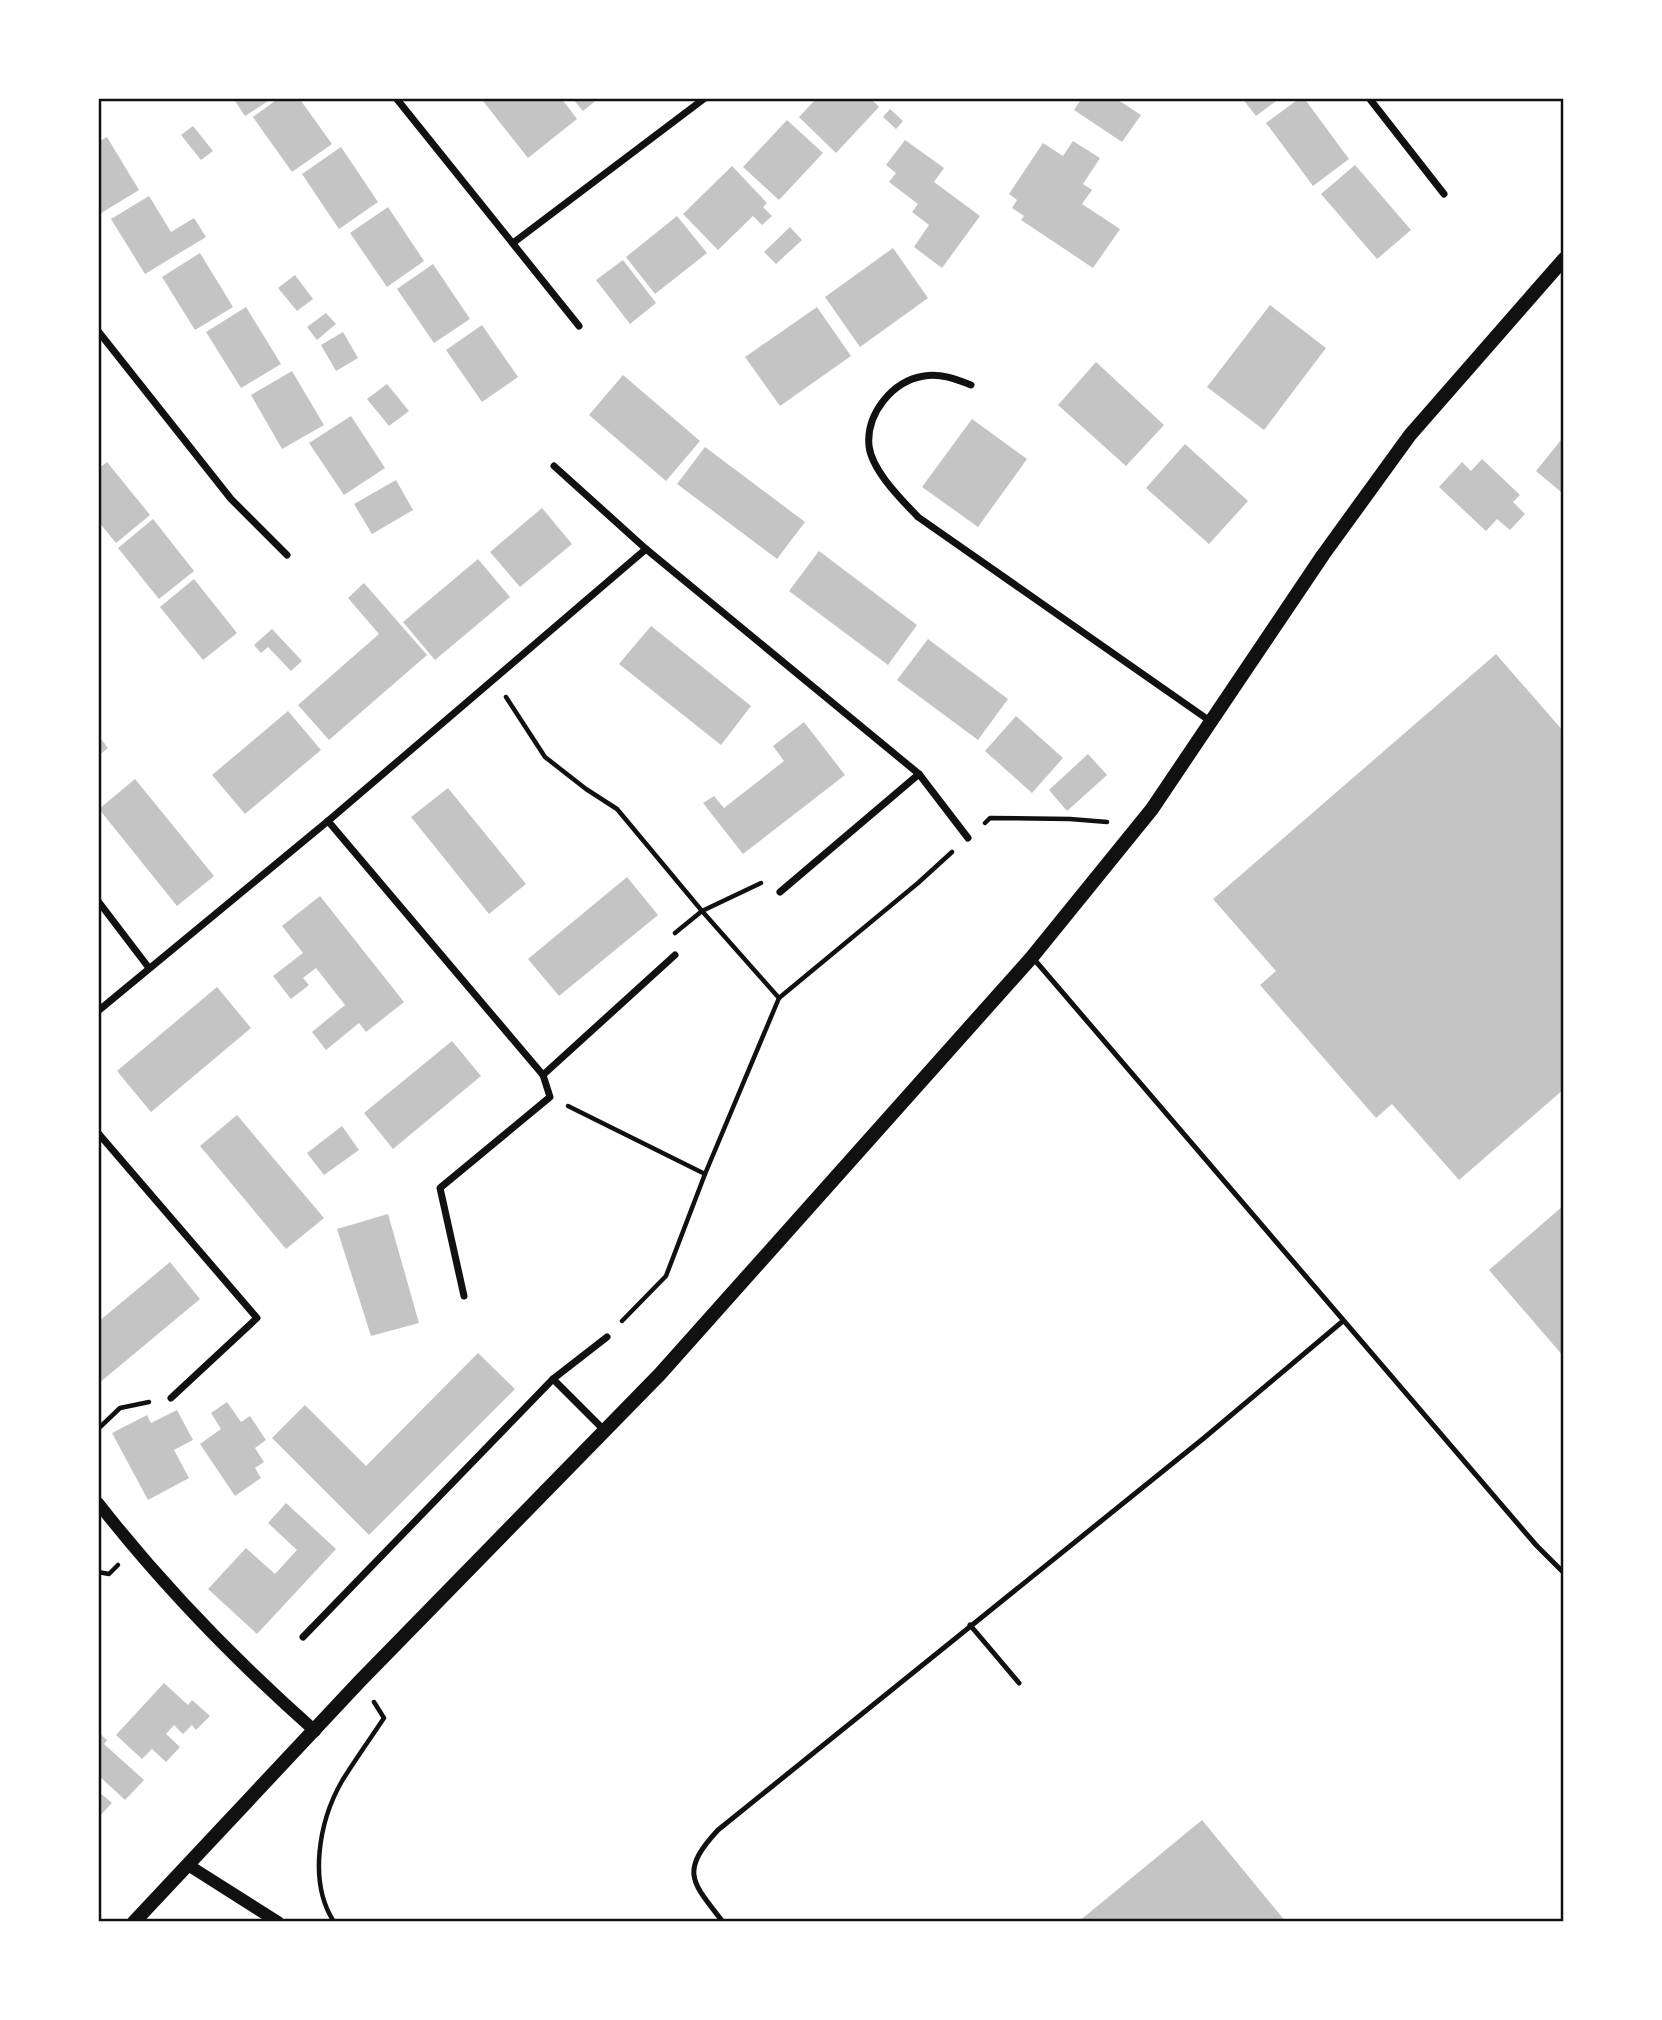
<svg xmlns="http://www.w3.org/2000/svg" width="1662" height="2020" font-family="Rubik,sans-serif">
<style>
.building{fill:#c4c4c4}
.lines{fill:none;stroke-linecap:round;stroke-linejoin:round}
.path{stroke:#111;stroke-width:4.5}
.service{stroke:#111;stroke-width:5}
.minor{stroke:#111;stroke-width:7}
.tertiary{stroke:#111;stroke-width:12}
.secondary{stroke:#111;stroke-width:14}
.neatline{fill:none;stroke:#111;stroke-width:2.5}
</style>
<rect width="100%" height="100%" fill="#fff"/>
<g class="building">
<polygon points="233,98 273,98 245,116"/>
<polygon points="279,98 299,98 332,144 292,172 253,117"/>
<polygon points="486,98 561,98 577,119 528,158 483,101"/>
<polygon points="572,98 599,98 583,111"/>
<polygon points="817,98 870,98 879,107 836,153 799,117"/>
<polygon points="1082,98 1115,98 1141,115 1122,142 1074,110"/>
<polygon points="1242,98 1280,98 1256,116"/>
<polygon points="1300,98 1304,98 1349,159 1313,186 1266,123"/>
<polygon points="890,109 903,121 896,129 883,117"/>
<polygon points="787,120 823,153 779,200 743,167"/>
<polygon points="193,126 213,151 201,160 181,135"/>
<polygon points="107,137 139,190 98,215 98,142"/>
<polygon points="905,140 944,168 934,182 980,216 942,268 914,247 929,225 912,212 918,204 889,182 896,173 886,165"/>
<polygon points="1073,141 1100,158 1083,184 1092,190 1082,204 1120,229 1093,268 1021,220 1024,216 1012,208 1017,200 1009,194 1043,143 1063,156"/>
<polygon points="341,147 378,202 339,229 302,174"/>
<polygon points="1355,165 1411,230 1377,259 1321,194"/>
<polygon points="732,166 767,203 763,207 772,216 762,225 753,216 718,250 683,214"/>
<polygon points="149,196 171,232 194,218 206,237 145,274 111,219"/>
<polygon points="388,207 424,261 387,287 350,233"/>
<polygon points="677,216 707,253 655,294 626,257"/>
<polygon points="790,227 802,240 776,264 764,252"/>
<polygon points="893,248 928,298 860,347 825,297"/>
<polygon points="200,253 233,307 195,330 162,277"/>
<polygon points="623,260 656,303 630,324 596,280"/>
<polygon points="433,264 470,319 434,343 397,289"/>
<polygon points="295,275 313,299 297,311 278,288"/>
<polygon points="1270,305 1326,348 1264,430 1207,387"/>
<polygon points="246,307 281,364 241,388 206,332"/>
<polygon points="817,307 851,356 780,406 745,357"/>
<polygon points="326,313 336,324 317,340 307,327"/>
<polygon points="482,325 518,377 482,402 446,350"/>
<polygon points="343,332 358,358 336,371 321,345"/>
<polygon points="1096,362 1164,425 1126,466 1058,405"/>
<polygon points="292,371 324,425 282,449 251,395"/>
<polygon points="623,375 700,441 666,481 589,415"/>
<polygon points="387,384 409,411 389,426 367,399"/>
<polygon points="351,416 385,468 344,495 309,443"/>
<polygon points="972,419 1027,459 978,527 922,487"/>
<polygon points="1561,440 1564,442 1564,489 1561,492 1536,471"/>
<polygon points="1185,444 1248,501 1209,544 1146,488"/>
<polygon points="705,447 805,522 777,559 677,484"/>
<polygon points="1482,459 1520,495 1513,502 1525,514 1510,530 1497,519 1486,531 1439,487 1462,462 1471,471"/>
<polygon points="107,462 150,515 116,543 98,521 98,469"/>
<polygon points="396,480 413,510 372,534 354,504"/>
<polygon points="542,508 572,544 520,587 490,552"/>
<polygon points="153,519 194,571 159,599 118,548"/>
<polygon points="819,551 917,625 888,665 789,591"/>
<polygon points="478,559 510,597 435,660 403,622"/>
<polygon points="194,579 237,633 203,660 160,607"/>
<polygon points="364,583 427,655 329,740 298,705 379,634 348,598"/>
<polygon points="651,626 751,706 721,745 619,664"/>
<polygon points="272,629 302,661 291,671 268,647 261,653 254,645"/>
<polygon points="928,639 1008,699 978,740 897,680"/>
<polygon points="1496,654 1564,732 1564,1089 1459,1180 1392,1104 1376,1118 1260,985 1276,971 1213,899"/>
<polygon points="288,711 321,750 245,814 212,775"/>
<polygon points="1016,716 1063,758 1032,793 985,751"/>
<polygon points="804,722 845,775 743,854 703,803 714,796 724,808 784,761 773,746"/>
<polygon points="98,735 108,748 98,756"/>
<polygon points="1088,754 1107,775 1067,811 1049,790"/>
<polygon points="135,779 214,876 177,906 99,809"/>
<polygon points="448,788 526,884 489,914 411,817"/>
<polygon points="627,877 658,915 559,996 528,959"/>
<polygon points="320,896 404,1002 366,1032 359,1023 326,1050 312,1032 345,1005 316,968 303,978 309,985 291,999 273,976 303,953 282,926"/>
<polygon points="217,987 251,1028 151,1112 117,1071"/>
<polygon points="452,1041 481,1076 393,1149 364,1113"/>
<polygon points="237,1115 324,1218 286,1249 200,1146"/>
<polygon points="342,1126 359,1150 324,1175 307,1153"/>
<polygon points="1564,1205 1564,1357 1489,1270"/>
<polygon points="388,1214 419,1323 371,1336 337,1229"/>
<polygon points="170,1262 200,1299 98,1384 98,1322"/>
<polygon points="478,1353 515,1389 369,1535 272,1438 305,1405 366,1466"/>
<polygon points="227,1402 241,1422 250,1416 266,1440 255,1448 264,1462 255,1468 261,1478 235,1496 200,1444 221,1429 211,1413"/>
<polygon points="177,1410 193,1440 174,1450 189,1478 148,1500 112,1433 147,1415 151,1423"/>
<polygon points="286,1503 336,1549 257,1634 208,1589 246,1548 275,1574 297,1550 268,1523"/>
<polygon points="164,1683 188,1705 192,1700 210,1716 196,1730 192,1725 183,1734 174,1725 166,1734 180,1747 166,1762 152,1749 142,1759 116,1735"/>
<polygon points="98,1732 107,1740 104,1744 144,1780 125,1800 98,1775"/>
<polygon points="98,1791 112,1803 98,1818"/>
<polygon points="1202,1820 1286,1922 1078,1922"/>
</g>
<g class="lines">
<g class="path">
<polyline points="506,697 545,757 586,789 617,809 702,911 675,933"/>
<polyline points="985,823 990,818 1070,819 1107,822"/>
<polyline points="761,883 702,911 779,998"/>
<polyline points="568,1106 705,1174"/>
<polyline points="622,1321 666,1276 705,1174 779,998 918,883 952,852"/>
<polyline points="98,1429 120,1408 149,1402"/>
<polyline points="98,1572 109,1574 118,1565"/>
<path d="M334,1922C308,1882 319,1821 342,1781C355,1760 370,1739 384,1718L374,1702"/>
</g>
<g class="service">
<polyline points="1033,958 1536,1545 1564,1573"/>
<polyline points="970,1625 1019,1683"/>
<path d="M723,1922C692,1882 679,1872 718,1830L1204,1438L1343,1321"/>
</g>
<g class="minor">
<polyline points="396,98 579,326"/>
<polyline points="1369,98 1444,194"/>
<polyline points="513,243 705,98"/>
<polyline points="98,331 231,499 287,555"/>
<path d="M971,385C956,379 940,373 924,376C892,381 866,414 869,446C872,471 902,500 918,517L1210,721"/>
<polyline points="554,466 646,549"/>
<polyline points="919,774 968,838"/>
<polyline points="328,821 543,1075 550,1097 440,1188 464,1296"/>
<polyline points="98,901 149,968"/>
<polyline points="98,1011 328,821 646,549 919,774 780,892"/>
<polyline points="543,1075 675,955"/>
<polyline points="98,1133 257,1318 171,1398"/>
<polyline points="604,1430 553,1379 607,1337"/>
<polyline points="303,1637 553,1379"/>
</g>
<g class="tertiary">
<path d="M98,1503C163,1586 236,1661 315,1731"/>
<polyline points="188,1865 278,1922"/>
</g>
<polyline class="secondary" points="134,1922 360,1681 660,1374 1032,957 1152,809 1323,555 1410,435 1564,259"/>
</g>
<rect width="1662" height="2020" fill="none" stroke="#ffffff" stroke-width="200"/>
<rect x="100" y="100" width="1462" height="1820" class="neatline"/>
</svg>
